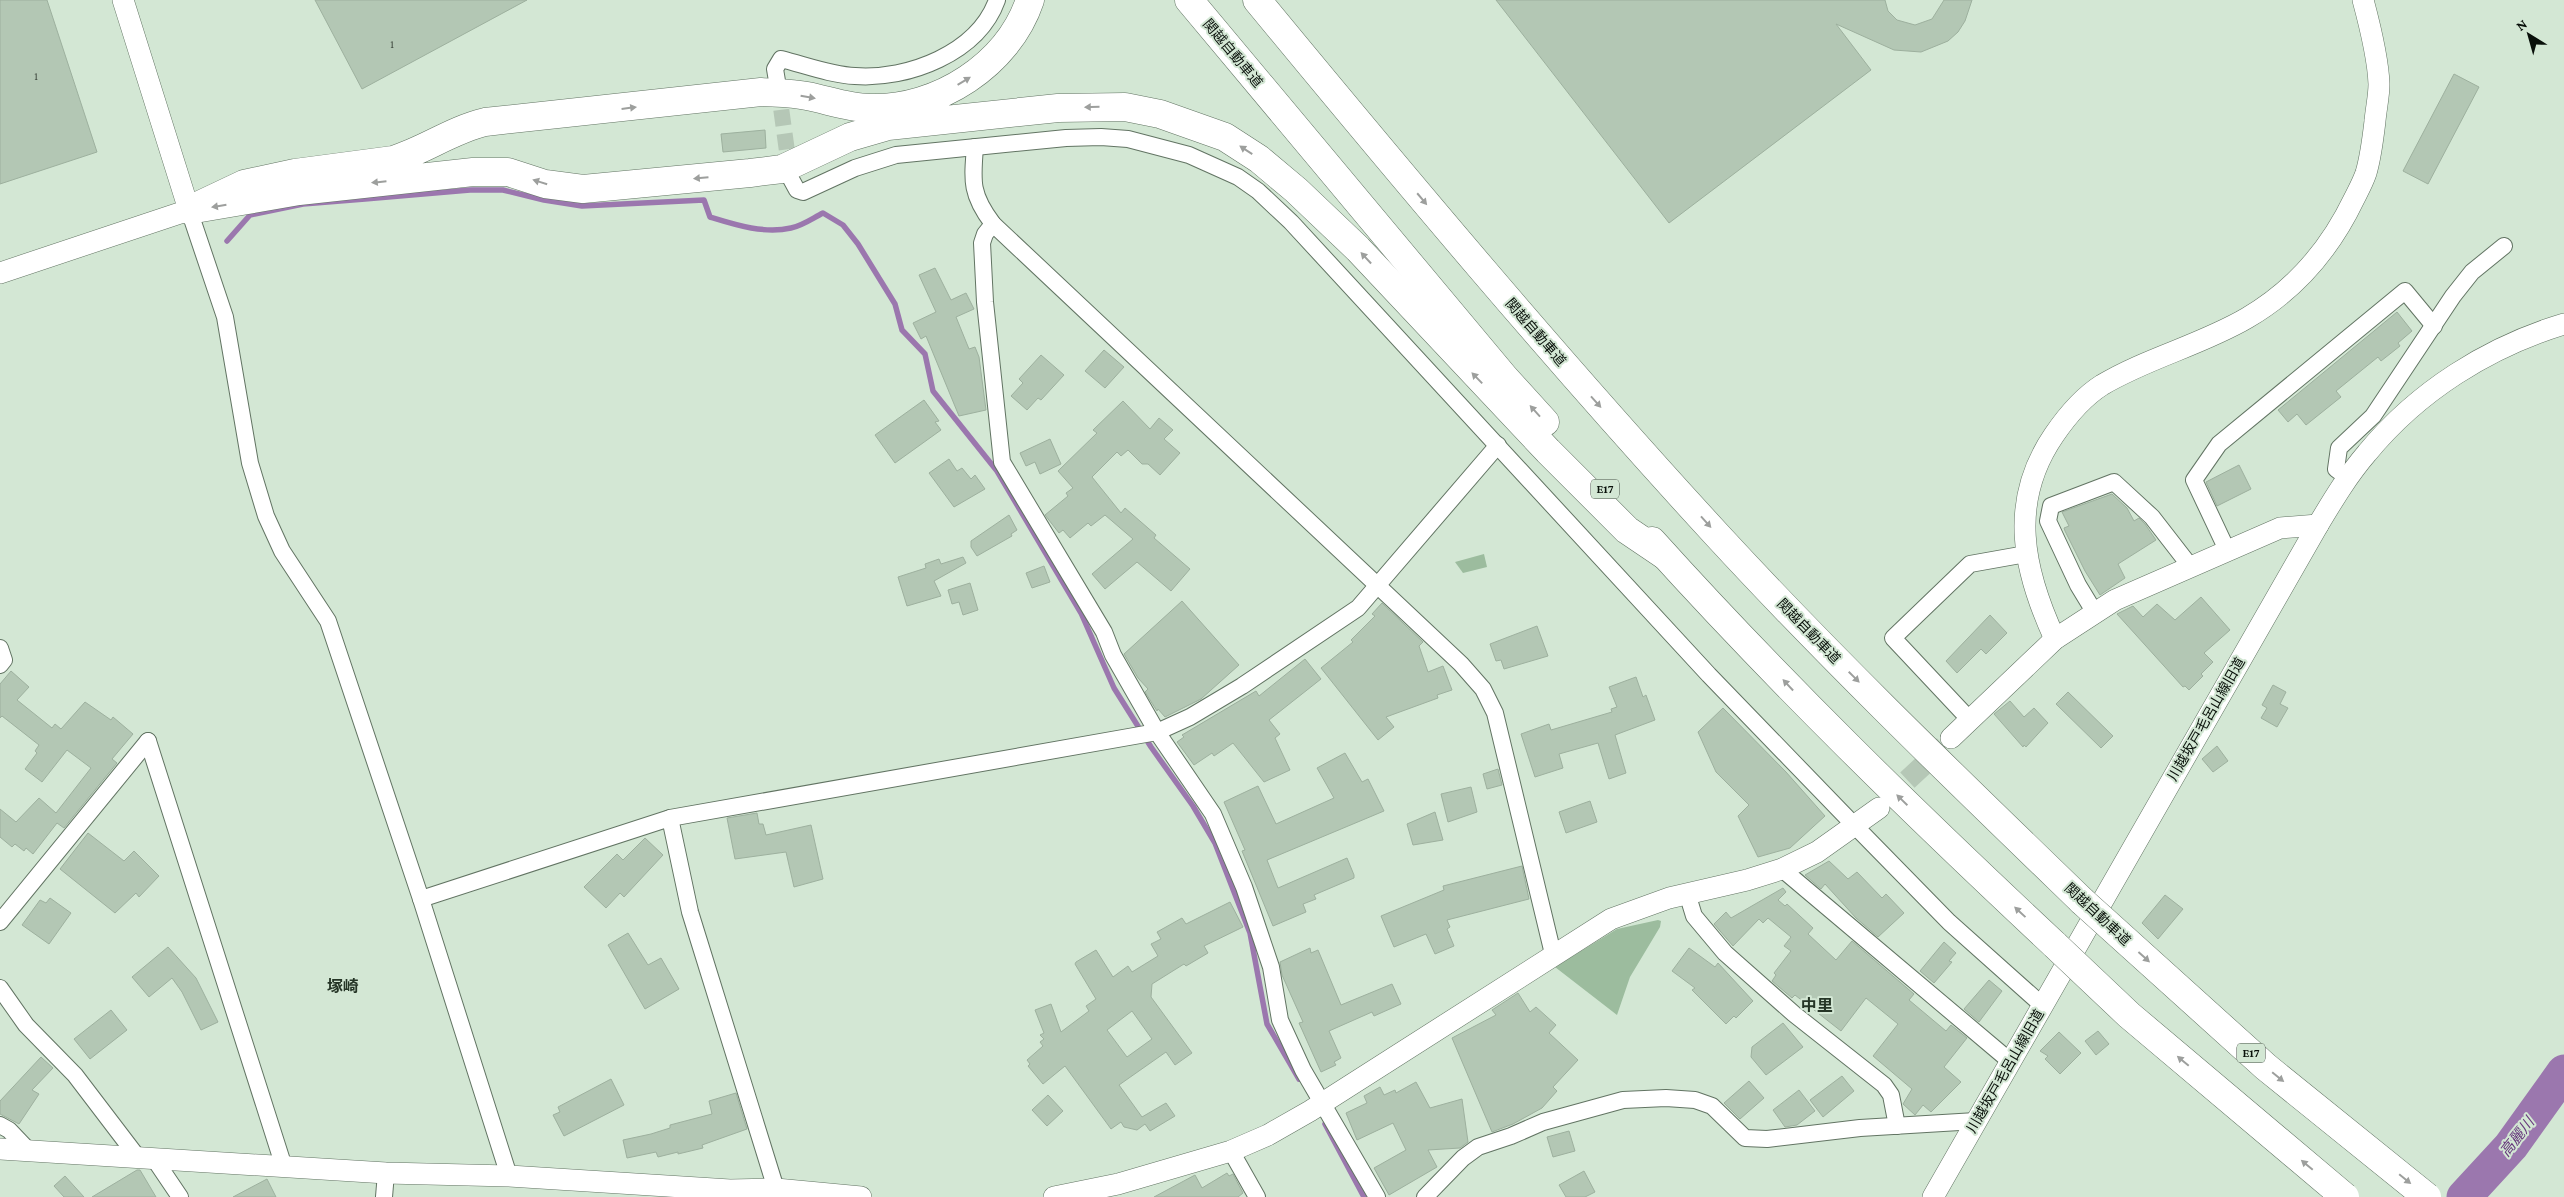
<svg xmlns="http://www.w3.org/2000/svg" width="2564" height="1197" font-family="'Crimson Pro','Noto Sans JP',serif">
<style>
.green{fill:#9cbc9e}
.lines{fill:none;stroke-linecap:round;stroke-linejoin:round}
.stream{stroke:#9b77ae;stroke-width:5.5}
.river{stroke:#9b77ae;stroke-width:35}
.building{fill:#b3c7b4;stroke:#9db09e;fill-rule:evenodd}
.minor-tunnel{stroke:#b5c7b6;stroke-width:16;stroke-dasharray:16 8;stroke-linecap:butt}
.tertiary-tunnel{stroke:#b5c7b6;stroke-width:21;stroke-dasharray:21 11;stroke-linecap:butt}
.minor-casing{stroke:#627463;stroke-width:18}
.tertiary-casing{stroke:#627463;stroke-width:22}
.motorway-casing{stroke:#627463;stroke-width:29}
.minor{stroke:#fff;stroke-width:16}
.tertiary{stroke:#fff;stroke-width:21}
.motorway{stroke:#fff;stroke-width:28}
.motorway-bridge-casing{stroke:#627463;stroke-width:29;stroke-linecap:butt}
.motorway-bridge{stroke:#fff;stroke-width:28}
.oneway{fill:#9d9f9d}
.labels{text-anchor:middle;dominant-baseline:central;stroke-width:4;stroke-linejoin:round;paint-order:stroke}
.number-label{font-size:11px;fill:#343e34}
.shield{fill:#d3e7d4;stroke:#465047;stroke-width:1}
.shield-label{font-size:12px;font-weight:bold;fill:#09100a}
.street-label{font-size:14px;fill:#09100a;stroke:#d3e7d4}
.water-label{font-size:15px;font-style:italic;fill:#67387d;stroke:#d3e7d4}
.quarter-label{font-size:16px;font-weight:bold;fill:#253526;stroke:#d3e7d4}
</style>
<rect width="100%" height="100%" fill="#d3e7d4"/>
<g class="green">
<polygon points="1484,554 1487,567 1463,573 1455,562"/>
<polygon points="1658,920 1661,921 1660,927 1630,977 1617,1015 1555,967 1617,929"/>
</g>
<g class="lines">
<g class="stream">
<path d="M227,241L250,215L303,204L365,199L470,190H503L544,200L582,206L704,200L710,217C736,225 764,234 791,228C802,226 813,218 823,213L843,225L858,244L895,304L902,330L925,354L933,391L997,471L1081,613L1114,688L1151,747L1193,806L1215,843L1250,933L1267,1024L1299,1079"/>
<polyline points="1325,1124 1364,1197"/>
</g>
<polyline class="river" points="2464,1197 2511,1146 2564,1072"/>
</g>
<g class="building">
<polygon points="0,0 47,0 97,152 0,184"/>
<polygon points="315,0 527,0 362,89"/>
<polygon points="1496,0 1885,0 1888,11 1897,20 1915,25 1932,19 1944,0 1972,0 1965,21 1958,32 1948,41 1921,52 1894,50 1836,24 1871,70 1669,223"/>
<polygon points="2454,74 2479,87 2428,184 2403,171"/>
<polygon points="765,130 766,148 723,152 721,134"/>
<polygon points="935,268 951,300 966,293 974,309 956,317 969,349 975,347 979,357 986,410 959,416 926,336 921,339 913,323 936,312 919,275"/>
<polygon points="2397,312 2412,331 2398,343 2400,346 2381,361 2378,357 2336,391 2341,397 2306,425 2297,414 2288,422 2278,410"/>
<polygon points="1104,350 1124,367 1105,388 1085,371"/>
<polygon points="1041,355 1064,375 1041,400 1038,398 1027,410 1011,396 1023,383 1019,379"/>
<polygon points="924,400 939,421 935,422 941,430 895,463 875,435"/>
<polygon points="1123,401 1150,429 1159,418 1173,430 1164,439 1180,453 1160,475 1148,464 1142,464 1128,450 1121,456 1117,452 1092,477 1121,513 1125,508 1156,535 1154,538 1190,569 1171,591 1137,562 1105,589 1092,574 1133,539 1105,515 1091,526 1088,523 1070,538 1063,530 1059,533 1045,515 1068,496 1066,493 1073,488 1058,471 1097,433 1093,430"/>
<polygon points="1050,439 1061,464 1040,474 1035,462 1026,466 1020,453"/>
<polygon points="949,459 957,471 962,468 971,479 975,475 985,489 954,507 929,473"/>
<polygon points="2239,465 2251,489 2217,506 2206,482"/>
<polygon points="2112,494 2127,508 2134,521 2139,518 2145,524 2156,540 2118,564 2125,578 2100,595 2085,571 2065,531 2064,528 2069,526 2062,512"/>
<polygon points="1009,515 1017,530 1011,534 1012,536 977,556 971,547 971,541"/>
<polygon points="963,557 966,563 934,581 941,596 907,606 898,577 926,568 925,564 939,559 941,564"/>
<polygon points="1044,566 1050,582 1032,588 1026,573"/>
<polygon points="970,583 978,610 963,615 959,602 952,604 948,590"/>
<polygon points="2201,597 2230,630 2204,653 2213,662 2201,674 2203,676 2189,690 2185,686 2183,687 2117,614 2133,606 2143,617 2157,604 2175,620"/>
<polygon points="1182,601 1239,665 1201,699 1165,717 1158,709 1157,711 1145,692 1148,689 1138,678 1124,654"/>
<polygon points="1382,603 1423,642 1419,646 1428,672 1443,666 1452,690 1437,695 1438,698 1386,717 1394,727 1378,740 1321,668 1353,642 1351,640 1375,616 1372,614"/>
<polygon points="1990,615 2007,633 1986,654 1981,649 1957,673 1946,661"/>
<polygon points="1537,626 1548,656 1504,669 1501,660 1496,661 1490,644"/>
<polygon points="1305,659 1321,679 1269,720 1280,734 1275,738 1290,770 1264,782 1233,743 1214,756 1212,753 1194,765 1177,742 1184,737 1182,735 1256,691 1259,696"/>
<polygon points="11,671 29,687 17,700 52,728 55,724 61,729 85,702 111,720 113,717 133,734 112,759 117,763 64,828 57,823 33,854 26,848 24,851 15,844 12,847 0,837 0,809 16,822 39,798 56,813 91,768 67,750 42,782 25,769 37,753 35,751 39,745 2,716 0,718 0,684"/>
<polygon points="1636,677 1643,697 1646,695 1655,720 1615,735 1626,773 1609,779 1598,743 1559,754 1563,768 1535,777 1521,734 1549,724 1551,730 1612,712 1611,709 1617,707 1609,687"/>
<polygon points="2273,685 2286,692 2280,704 2288,708 2277,727 2261,718 2267,708 2262,705"/>
<polygon points="2068,692 2113,736 2101,748 2056,704"/>
<polygon points="2010,701 2024,717 2034,708 2048,723 2026,747 2024,745 2023,747 1994,714"/>
<polygon points="1723,708 1786,772 1825,816 1790,848 1758,857 1738,816 1749,805 1716,772 1698,732"/>
<polygon points="2217,746 2228,761 2213,772 2202,759"/>
<polygon points="1345,753 1362,782 1368,779 1384,811 1267,860 1278,888 1347,858 1354,875 1354,878 1314,895 1316,899 1303,904 1306,912 1273,926 1242,851 1245,850 1224,802 1258,786 1276,824 1334,798 1317,768"/>
<polygon points="1498,769 1502,785 1487,789 1483,774"/>
<polygon points="1471,787 1477,812 1448,822 1441,794"/>
<polygon points="1590,801 1597,822 1566,833 1559,812"/>
<polygon points="1435,812 1443,840 1413,845 1407,824"/>
<polygon points="757,813 759,824 763,824 766,835 811,825 823,879 794,887 786,852 735,859 727,818"/>
<polygon points="88,833 124,861 134,851 159,876 139,897 136,893 115,913 60,869"/>
<polygon points="645,838 663,855 624,897 620,893 606,908 584,887 617,854 623,860"/>
<polygon points="1829,861 1848,879 1857,872 1882,898 1886,894 1904,913 1878,937 1856,918 1825,884 1821,889 1805,875"/>
<polygon points="1522,866 1529,899 1447,920 1450,927 1447,929 1454,946 1435,954 1426,934 1394,947 1381,916 1444,890 1443,886"/>
<polygon points="1783,888 1786,892 1778,900 1785,906 1787,904 1813,928 1808,934 1836,960 1852,941 1914,994 1909,1000 1946,1031 1951,1025 1967,1038 1944,1067 1961,1082 1931,1112 1923,1105 1915,1115 1903,1104 1912,1089 1873,1056 1898,1024 1866,998 1841,1031 1795,995 1792,998 1772,981 1776,975 1774,973 1791,951 1784,946 1791,937 1768,918 1763,923 1759,919 1733,946 1714,924 1726,912 1731,918"/>
<polygon points="2165,895 2183,909 2158,939 2142,923"/>
<polygon points="50,898 71,913 49,944 22,925 40,900 46,903"/>
<path d="M1230,902L1243,927L1204,946L1208,953L1186,966L1184,964L1152,984L1151,997L1192,1053L1175,1065L1166,1052L1119,1085L1142,1117L1166,1103L1175,1116L1150,1131L1145,1124L1137,1130L1124,1127L1121,1122L1111,1129L1065,1066L1043,1084L1028,1066L1030,1064L1027,1060L1043,1046L1040,1042L1044,1039L1040,1035L1044,1033L1035,1010L1051,1004L1061,1032L1089,1011L1086,1006L1096,999L1075,964L1076,962L1096,950L1113,977L1128,966L1132,972L1158,956L1151,944L1161,939L1157,932L1182,918L1186,924ZM1132,1011L1152,1039L1127,1057L1107,1030Z"/>
<polygon points="628,933 648,965 661,958 679,989 645,1009 608,945"/>
<polygon points="1944,942 1956,953 1949,961 1952,962 1934,983 1920,971"/>
<polygon points="168,947 196,978 218,1022 201,1030 182,992 172,978 149,997 132,977"/>
<polygon points="1310,948 1311,953 1318,950 1341,1005 1392,984 1401,1004 1374,1016 1372,1012 1329,1031 1341,1058 1334,1062 1336,1065 1321,1072 1299,1023 1303,1022 1282,975 1280,962"/>
<polygon points="1689,948 1715,967 1718,963 1753,1001 1736,1018 1734,1016 1726,1024 1692,990 1695,988 1672,971"/>
<polygon points="1989,980 2002,991 1979,1022 1964,1009"/>
<polygon points="1518,993 1530,1012 1536,1007 1556,1025 1549,1033 1578,1060 1553,1087 1557,1091 1542,1108 1513,1124 1492,1132 1452,1038 1496,1015 1492,1010"/>
<polygon points="111,1010 127,1030 90,1059 74,1039"/>
<polygon points="1783,1023 1803,1047 1766,1075 1751,1057 1752,1047"/>
<polygon points="2098,1031 2109,1044 2096,1055 2085,1041"/>
<polygon points="2059,1032 2081,1053 2060,1074 2045,1059 2048,1056 2040,1051"/>
<polygon points="41,1057 53,1068 32,1090 39,1094 19,1124 0,1114 0,1101"/>
<polygon points="1842,1076 1854,1091 1823,1117 1810,1100"/>
<polygon points="611,1079 624,1105 564,1136 553,1115 560,1112 558,1107"/>
<polygon points="1749,1081 1764,1098 1740,1119 1724,1103"/>
<polygon points="1416,1082 1430,1108 1462,1099 1468,1142 1460,1148 1428,1150 1437,1167 1389,1195 1374,1168 1406,1150 1393,1123 1357,1140 1346,1113 1367,1103 1364,1096 1380,1087 1384,1095 1395,1090 1396,1093"/>
<polygon points="1799,1090 1815,1111 1797,1125 1785,1127 1773,1110"/>
<polygon points="736,1093 747,1129 702,1145 703,1148 678,1154 678,1152 658,1157 656,1152 627,1158 623,1140 651,1134 670,1128 670,1125 712,1114 709,1101"/>
<polygon points="1048,1095 1063,1111 1047,1126 1032,1110"/>
<polygon points="1569,1131 1575,1151 1553,1157 1547,1137"/>
<polygon points="137,1170 140,1170 156,1197 92,1197"/>
<polygon points="1584,1171 1595,1192 1585,1197 1566,1197 1559,1185"/>
<polygon points="1227,1173 1229,1176 1233,1174 1243,1193 1238,1197 1154,1197 1195,1175 1202,1188"/>
<polygon points="65,1176 84,1197 64,1197 54,1186"/>
<polygon points="267,1179 276,1197 233,1197"/>
</g>
<g class="lines">
<polyline class="minor-tunnel" points="778,86 790,173"/>
<polyline class="tertiary-tunnel" points="1884,802 1944,746"/>
<g class="minor-casing">
<g id="minor">
<path d="M777,81L775,69L781,59C805,65 831,75 855,76C908,80 978,53 997,0"/>
<path d="M975,147C972,182 971,195 993,224L1461,664L1483,689L1495,713L1553,954"/>
<polyline points="791,179 797,190 803,192 855,168 896,155 1066,138 1101,137 1128,139 1189,155 1238,177 1258,191 1291,222 1709,675 1855,826 1949,922 2042,1005"/>
<polyline points="189,210 225,317 250,463 266,516 282,551 328,621 421,899 509,1176"/>
<polyline points="993,224 985,234 982,243 985,302 1002,462 1104,632 1113,655 1157,732 1213,814 1244,887 1271,967 1280,1020 1303,1070 1377,1197"/>
<polyline points="2348,478 2336,469 2339,448 2373,416 2453,296 2472,272 2504,246"/>
<polyline points="2227,550 2194,480 2219,444 2405,291 2434,326"/>
<polyline points="2095,613 2078,585 2048,521 2051,506 2114,482 2152,517 2190,566"/>
<polyline points="0,648 4,660 0,665"/>
<polyline points="1970,720 1893,638 1970,564 2026,554"/>
<polyline points="148,741 284,1167"/>
<polyline points="670,818 690,912 776,1189"/>
<polyline points="1782,869 2011,1062"/>
<polyline points="1687,893 1694,916 1725,953 1794,1014 1884,1085 1891,1095 1897,1126"/>
<polyline points="421,899 670,818 1157,732 1190,717 1242,686 1358,608 1498,445"/>
<polyline points="0,922 148,741"/>
<polyline points="0,988 26,1025 75,1075 139,1159"/>
<polyline points="0,1125 9,1130 29,1151"/>
<polyline points="1231,1151 1257,1197"/>
<polyline points="155,1160 180,1197"/>
<polyline points="384,1197 386,1173"/>
<polyline points="1425,1197 1463,1158 1478,1147 1511,1136 1543,1122 1623,1100 1666,1098 1695,1100 1712,1106 1745,1138 1767,1139 1860,1128 1976,1121"/>
</g>
</g>
<g class="tertiary-casing">
<g id="tertiary">
<polyline points="0,273 189,210 123,0"/>
<path d="M2055,639C2023,570 2008,502 2054,435C2067,416 2083,397 2102,385C2147,358 2201,345 2247,318C2295,290 2330,249 2354,199C2358,191 2363,182 2366,173C2371,156 2373,138 2375,121C2376,109 2379,96 2379,84C2378,57 2370,26 2363,0"/>
<polyline points="1951,738 2055,639 2115,600 2280,528 2318,525"/>
<polyline points="0,1149 386,1173 509,1176 730,1190 776,1189 861,1197"/>
<polyline points="1054,1197 1118,1184 1231,1151 1268,1135 1310,1111 1611,919 1669,898 1747,880 1782,869 1817,852 1879,808"/>
<path d="M1933,1197L2318,525C2333,500 2348,475 2367,453C2418,391 2488,347 2564,324"/>
</g>
</g>
<g class="motorway-casing">
<g id="motorway">
<path d="M1030,0C1008,65 938,110 870,108C848,108 828,100 807,96C792,93 776,93 761,92L485,122C452,130 425,150 393,160L295,173L244,184L189,210L299,191L473,172H508L545,184L583,189L750,173L782,169L850,137L888,126L1058,108L1125,107L1160,114L1225,137L1259,159L1296,190L1358,249L1548,451L1627,530L1664,555"/>
<polyline points="1189,0 1505,378 1545,422"/>
<path d="M1257,0C1407,182 1558,362 1717,535C1834,662 1958,781 2082,901"/>
<path d="M1652,541C1780,683 1916,815 2055,945"/>
</g>
</g>
<use href="#minor" class="minor"/>
<use href="#tertiary" class="tertiary"/>
<use href="#motorway" class="motorway"/>
<g class="motorway-bridge-casing">
<g id="motorway-bridge">
<polyline points="2082,901 2266,1067 2427,1197"/>
<polyline points="2055,945 2129,1015 2345,1197"/>
</g>
</g>
<use href="#motorway-bridge" class="motorway-bridge"/>
</g>
<defs><path id="oneway-solid" d="M-6-.8H1V-3.2L6.5 0L1 3.2V.8H-6Z" transform="scale(1.25)"/></defs>
<g class="oneway">
<use href="#oneway-solid" transform="translate(964 81) rotate(-31)"/>
<use href="#oneway-solid" transform="translate(808 97) rotate(10)"/>
<use href="#oneway-solid" transform="translate(1092 107) rotate(179)"/>
<use href="#oneway-solid" transform="translate(629 108) rotate(-7)"/>
<use href="#oneway-solid" transform="translate(1246 150) rotate(-147)"/>
<use href="#oneway-solid" transform="translate(701 178) rotate(175)"/>
<use href="#oneway-solid" transform="translate(379 182) rotate(174)"/>
<use href="#oneway-solid" transform="translate(540 182) rotate(-163)"/>
<use href="#oneway-solid" transform="translate(1422 199) rotate(50)"/>
<use href="#oneway-solid" transform="translate(219 206) rotate(171)"/>
<use href="#oneway-solid" transform="translate(1366 258) rotate(-133)"/>
<use href="#oneway-solid" transform="translate(1477 378) rotate(-134)"/>
<use href="#oneway-solid" transform="translate(1596 402) rotate(48)"/>
<use href="#oneway-solid" transform="translate(1535 411) rotate(-132)"/>
<use href="#oneway-solid" transform="translate(1706 522) rotate(48)"/>
<use href="#oneway-solid" transform="translate(1854 677) rotate(45)"/>
<use href="#oneway-solid" transform="translate(1788 685) rotate(-133)"/>
<use href="#oneway-solid" transform="translate(1902 800) rotate(-136)"/>
<use href="#oneway-solid" transform="translate(2020 912) rotate(-137)"/>
<use href="#oneway-solid" transform="translate(2144 957) rotate(42)"/>
<use href="#oneway-solid" transform="translate(2183 1061) rotate(-140)"/>
<use href="#oneway-solid" transform="translate(2278 1077) rotate(39)"/>
<use href="#oneway-solid" transform="translate(2307 1165) rotate(-140)"/>
<use href="#oneway-solid" transform="translate(2405 1179) rotate(39)"/>
</g>
<g class="labels">
<g class="number-label">
<text x="392" y="44">1</text>
<text x="36" y="76">1</text>
</g>
<g class="shield">
<rect x="1591" y="479.5" width="28" height="19" rx="4"/>
<rect x="2237" y="1043.5" width="28" height="19" rx="4"/>
</g>
<g class="shield-label">
<text x="1605" y="489">E17</text>
<text x="2251" y="1053">E17</text>
</g>
<g class="street-label">
<text transform="translate(1233 53) rotate(50)">関越自動車道</text>
<text transform="translate(1536 332) rotate(49)">関越自動車道</text>
<text transform="translate(1809 631) rotate(46)">関越自動車道</text>
<text transform="translate(2206 719) rotate(-60)">川越坂戸毛呂山線旧道</text>
<text transform="translate(2098 914) rotate(43)">関越自動車道</text>
<text transform="translate(2005 1071) rotate(-60)">川越坂戸毛呂山線旧道</text>
</g>
<g class="water-label">
<text transform="translate(2517 1137) rotate(-52)">高麗川</text>
</g>
<g class="quarter-label">
<text x="343" y="986">塚崎</text>
<text x="1817" y="1005">中里</text>
</g>
</g>
<g transform="translate(2529 35) rotate(323)" stroke="#d3e7d4" stroke-width="4" paint-order="stroke">
<path d="M0-4L9 19L0 12L-9 19Z" fill="#09100a"/>
<text y="-8" font-size="14" font-weight="bold" text-anchor="middle" fill="#09100a">N</text>
</g>
</svg>
